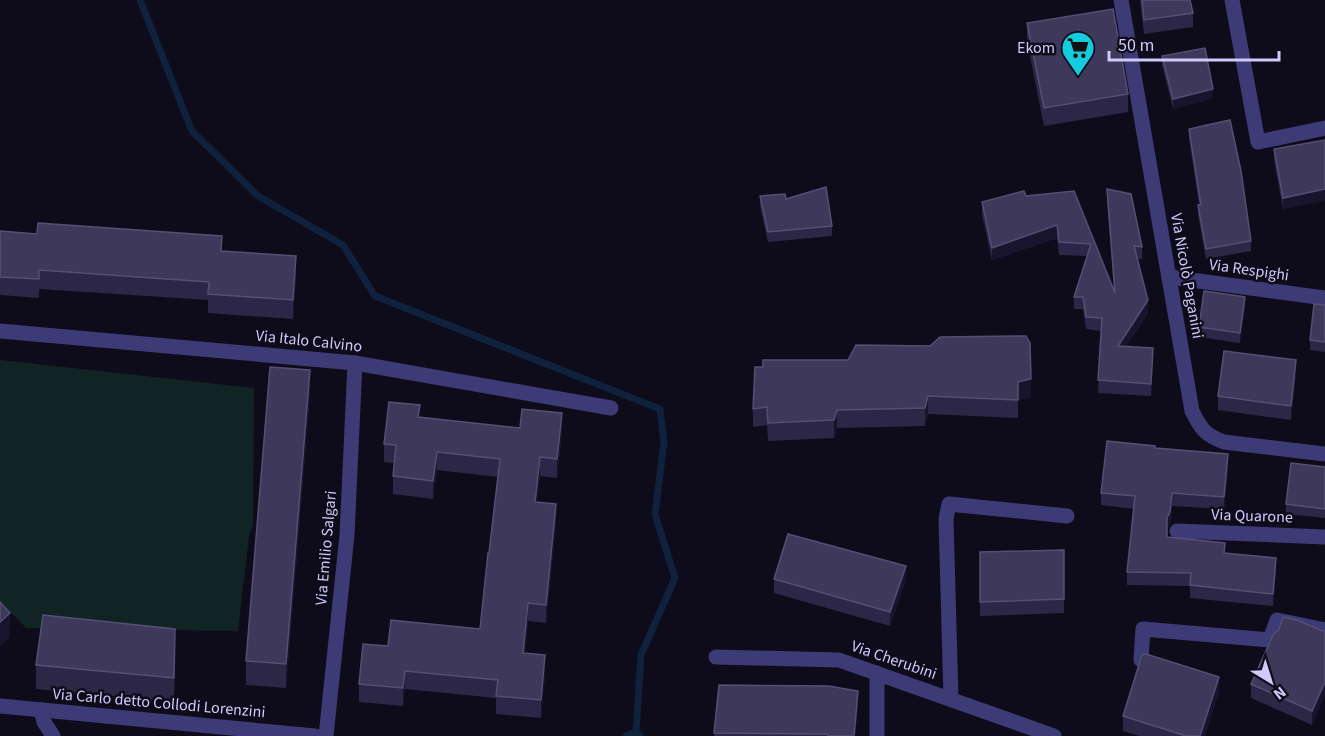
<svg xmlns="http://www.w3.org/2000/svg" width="1325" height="736" font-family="'Source Sans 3',sans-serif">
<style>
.green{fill:#102423}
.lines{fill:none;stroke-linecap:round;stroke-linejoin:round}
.stream{stroke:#0f213c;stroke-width:7}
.street{stroke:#3c3b75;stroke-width:15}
.wall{fill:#2c2647}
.shaded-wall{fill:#19142d}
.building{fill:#3e385b;stroke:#544f74;stroke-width:1.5}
.labels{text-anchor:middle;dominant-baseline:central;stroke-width:5;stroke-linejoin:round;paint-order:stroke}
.poi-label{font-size:16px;fill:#cfcafa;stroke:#0e0c1a;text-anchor:end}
.street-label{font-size:16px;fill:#cfcafa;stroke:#0e0c1a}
</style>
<rect width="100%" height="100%" fill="#0e0c1a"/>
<polygon class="green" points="0,360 254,388 253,525 249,536 238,631 26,628 0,601"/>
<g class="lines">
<g class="stream">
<polyline points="140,0 192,131 258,196 343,245 375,296 660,409 664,442 655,514 675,578 641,655 636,732"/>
<polyline points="626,736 636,732 640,736"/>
</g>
<g class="street">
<path d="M1121,0L1192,411C1201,429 1205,435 1224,442L1325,454"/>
<polyline points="1232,0 1258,142 1325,128"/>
<polyline points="1169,277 1325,298"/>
<polyline points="0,331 355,363 611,408"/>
<polyline points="1177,531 1325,537"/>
<polyline points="716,657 839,660 1054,736"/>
<polyline points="1141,660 1143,629 1270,640 1277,620 1325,630"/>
<polyline points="877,673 877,736"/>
<polyline points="951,699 946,519 949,504 1067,516"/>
<polyline points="0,706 315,736"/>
<polyline points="41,710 44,722 53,736"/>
<polyline points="326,736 347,535 355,363"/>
</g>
</g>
<g class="wall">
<polygon points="1140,0 1190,0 1193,13 1193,27 1144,34"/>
<polygon points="1027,23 1128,94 1128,112 1044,126 1027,41"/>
<polygon points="1162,56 1213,98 1173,109 1162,65"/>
<polygon points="1189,129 1251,241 1251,251 1206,259 1198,215 1198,205 1199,205 1189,138"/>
<polygon points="1325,140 1325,200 1283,209 1274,160 1274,149"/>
<polygon points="1107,189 1142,247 1142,259 1137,259 1148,313 1126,346 1153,361 1151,396 1098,393 1101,331 1086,329 1083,309 1074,309 1074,297 1087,256 1059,255 1057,238 992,260 982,215 982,202 1074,191 1114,290 1107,201"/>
<polygon points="760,196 786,199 832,226 832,236 768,242 760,206"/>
<polygon points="0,231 222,251 296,274 293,319 208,313 208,300 39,289 39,298 0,295"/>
<polygon points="1325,305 1325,352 1310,350 1310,340"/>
<polygon points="1245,307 1240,343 1199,337 1199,327"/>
<polygon points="848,360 1031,397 1018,400 1018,418 928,414 925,426 837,428 834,438 768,441 767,425 753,427 753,409 763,367"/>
<polygon points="1296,375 1291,420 1218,410 1218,396"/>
<polygon points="310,394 286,688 246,685 246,661"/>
<polygon points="420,417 520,428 562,431 557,478 540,476 537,502 556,523 546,623 528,621 525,653 545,674 541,718 496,714 496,698 405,689 403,706 359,702 359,684 388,646 480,629 498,477 437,470 433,499 393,494 393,476 394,463 384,462 384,444"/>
<polygon points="1155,449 1228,467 1224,509 1172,506 1170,524 1167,530 1167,537 1225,553 1276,571 1273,606 1190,598 1190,586 1127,585 1127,572 1134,509 1101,505 1101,493"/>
<polygon points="1325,467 1325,518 1286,514 1286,504"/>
<polygon points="1064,550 1064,613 980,616 980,552"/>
<polygon points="774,579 906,580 890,626 774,593"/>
<polygon points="1325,632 1312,725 1251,698 1251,684"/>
<polygon points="175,653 174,702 36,689 36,665"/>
<polygon points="1219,691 1205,736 1140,736 1123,731 1123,716"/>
<polygon points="858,704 855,736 714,736 714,733"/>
</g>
<g class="shaded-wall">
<polygon points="1213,89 1213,98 1173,109 1173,99"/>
<polygon points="1325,189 1325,200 1283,209 1283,198"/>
<polygon points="1057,225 1057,238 992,260 992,248"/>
<polygon points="296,256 296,274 293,319 293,300"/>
<polygon points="1245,297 1245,307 1240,343 1240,333"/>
<polygon points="1148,300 1148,313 1118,358 1118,346"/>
<polygon points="1153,348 1153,361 1151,396 1151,384"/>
<polygon points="1296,360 1296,375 1291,420 1291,406"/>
<polygon points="310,370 310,394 286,688 286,664"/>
<polygon points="1031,379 1031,397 1018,400 1018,418 1018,382"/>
<polygon points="928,396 928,414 925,426 925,408"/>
<polygon points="837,410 837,428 834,438 834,420"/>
<polygon points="562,413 562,431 557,478 557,459"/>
<polygon points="437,452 437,470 433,499 433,481"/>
<polygon points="1228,454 1228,467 1224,509 1224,497"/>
<polygon points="540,457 540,476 535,520 535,502"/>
<polygon points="1172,493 1172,506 1170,524 1167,530 1167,518"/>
<polygon points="556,504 556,523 546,623 546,605"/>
<polygon points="1276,558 1276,571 1273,606 1273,594"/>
<polygon points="906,566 906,580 890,626 890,612"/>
<polygon points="528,603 528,621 523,671 523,653"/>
<polygon points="10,613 10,638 0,646 0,622"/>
<polygon points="545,655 545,674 541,718 541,700"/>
<polygon points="405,671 405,689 403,706 403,688"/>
<polygon points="1219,677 1219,691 1205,736 1200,736"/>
<polygon points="1325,682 1325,696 1312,725 1312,711"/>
<polygon points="858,691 858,704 855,736 854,736"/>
</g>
<g class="building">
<polygon points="1142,0 1190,0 1193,13 1144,20"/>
<polygon points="1113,9 1128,94 1044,108 1027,23"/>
<polygon points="1205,48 1213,89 1173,99 1162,56"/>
<polygon points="1230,120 1241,171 1251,241 1206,249 1198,205 1201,205 1189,129"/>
<polygon points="1325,140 1325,189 1283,198 1274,149"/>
<polygon points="826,187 832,226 768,232 760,196 785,194 786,199"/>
<polygon points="1107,189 1131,194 1142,247 1134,246 1148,300 1118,346 1153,348 1151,384 1098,380 1102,318 1086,317 1083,297 1074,297 1091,244 1059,242 1057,225 992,248 982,202 1024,191 1026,196 1074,191 1115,293"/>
<polygon points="38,223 222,236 221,251 296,256 293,300 208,294 209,282 39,270 39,279 0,277 0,231 37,234"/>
<polygon points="1204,291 1245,297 1240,333 1199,327"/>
<polygon points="1314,304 1325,305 1325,342 1310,340"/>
<polygon points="1026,336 1030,343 1031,379 1018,382 1018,400 928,396 925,408 837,410 834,420 768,423 767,407 753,409 755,367 763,367 763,360 848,360 856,345 930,346 940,337"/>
<polygon points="1224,351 1296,360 1291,406 1218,396"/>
<polygon points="270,367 310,370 286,664 246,661"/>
<polygon points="389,402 420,405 418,417 520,428 522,409 562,413 557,459 540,457 535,502 556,504 546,605 528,603 523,653 545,655 541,700 496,696 498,680 405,671 403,688 359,684 363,644 388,646 391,620 480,629 488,553 489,553 500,459 437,452 433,481 393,476 396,445 384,444"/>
<polygon points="1107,441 1155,446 1155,448 1228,454 1224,497 1172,493 1170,512 1167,518 1167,537 1225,543 1224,553 1276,558 1273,594 1190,585 1191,573 1127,572 1135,496 1101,493"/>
<polygon points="1291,463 1325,467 1325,509 1286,504"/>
<polygon points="788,534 906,566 890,612 774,579"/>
<polygon points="1064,550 1064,599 980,602 980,552"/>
<polygon points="0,602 10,613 0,622"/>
<polygon points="43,615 175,629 174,678 36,665"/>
<polygon points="1283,617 1297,620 1325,632 1325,682 1312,711 1251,684 1273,635 1279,629"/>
<polygon points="1146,654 1219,677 1200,736 1186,736 1123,716 1142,655"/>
<polygon points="719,685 829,686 858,691 854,736 828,736 828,734 714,733"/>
</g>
<defs>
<g id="supermarket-pin" transform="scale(1.725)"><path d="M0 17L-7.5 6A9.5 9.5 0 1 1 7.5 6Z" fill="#14ccdd" stroke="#0e0c1a"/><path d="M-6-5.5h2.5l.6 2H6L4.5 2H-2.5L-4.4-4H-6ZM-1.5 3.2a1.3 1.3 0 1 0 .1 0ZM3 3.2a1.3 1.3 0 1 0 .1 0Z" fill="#111"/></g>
</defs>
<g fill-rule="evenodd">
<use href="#supermarket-pin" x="1078" y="48"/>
</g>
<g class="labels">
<g class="poi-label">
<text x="1055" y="48">Ekom</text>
</g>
<g class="street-label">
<text transform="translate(1249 270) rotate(8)">Via Respighi</text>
<text transform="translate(1187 276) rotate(80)">Via Nicolò Paganini</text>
<text transform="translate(309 341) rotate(6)">Via Italo Calvino</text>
<text transform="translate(1252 516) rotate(2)">Via Quarone</text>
<text transform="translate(326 548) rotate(-85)">Via Emilio Salgari</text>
<text transform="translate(894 660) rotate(19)">Via Cherubini</text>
<text transform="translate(159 703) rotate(5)">Via Carlo detto Collodi Lorenzini</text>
</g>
</g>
<g transform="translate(1271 682) rotate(142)" stroke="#0e0c1a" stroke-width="4.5" paint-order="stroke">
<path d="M0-4.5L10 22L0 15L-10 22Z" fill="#cfcafa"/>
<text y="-9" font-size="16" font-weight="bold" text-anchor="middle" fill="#cfcafa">N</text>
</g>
<path d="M1109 51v9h170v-9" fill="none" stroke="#cfcafa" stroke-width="3"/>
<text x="1118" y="51" font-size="18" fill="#cfcafa" stroke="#0e0c1a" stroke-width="4.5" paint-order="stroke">50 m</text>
</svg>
